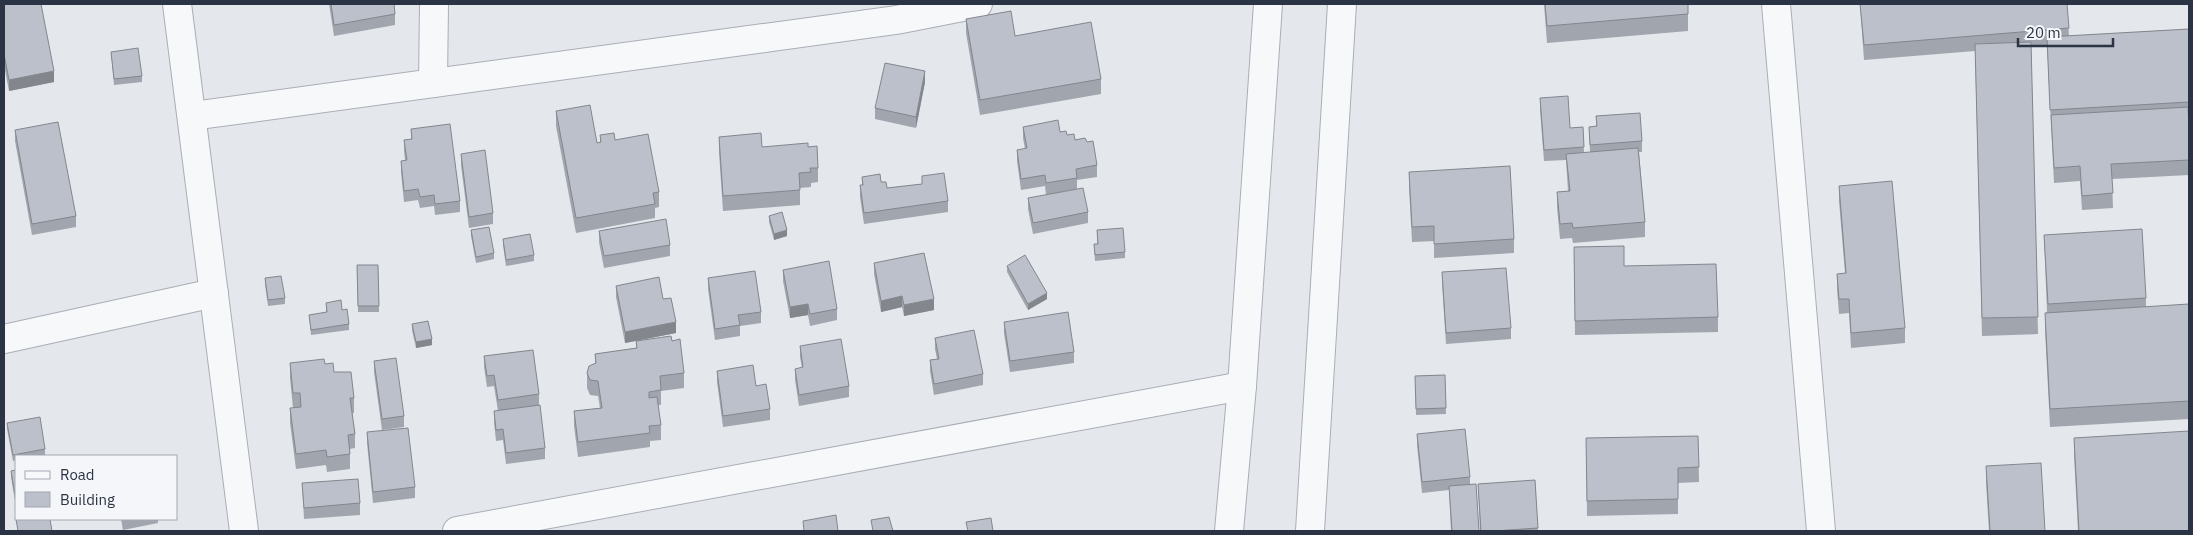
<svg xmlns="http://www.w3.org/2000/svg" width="2193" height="535" font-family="'IBM Plex Sans',sans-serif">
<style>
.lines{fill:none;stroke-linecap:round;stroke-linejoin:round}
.minor-casing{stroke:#a9aeb7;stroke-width:30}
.minor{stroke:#f7f8fa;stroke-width:28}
.wall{fill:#a1a5ae}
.shaded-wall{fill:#83868d}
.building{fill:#bbc0ca;stroke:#83868d}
</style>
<rect width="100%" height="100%" fill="#e4e7ec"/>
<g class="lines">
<g class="minor-casing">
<g id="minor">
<polyline points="177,4 244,531"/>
<polyline points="1776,4 1821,531"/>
<polyline points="433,83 434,4"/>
<polyline points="192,116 896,20 978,4"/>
<polyline points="4,339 214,293"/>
<polyline points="457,531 1242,386"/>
<polyline points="1229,531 1242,386 1268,4"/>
<polyline points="1310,531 1342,4"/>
</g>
</g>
<use href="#minor" class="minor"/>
</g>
<g class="wall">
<polygon points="4,4 54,82 9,91 4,65"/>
<polygon points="329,4 394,4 395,14 395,25 334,36"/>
<polygon points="1544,4 1688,4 1688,31 1547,43"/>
<polygon points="1860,4 2067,4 2069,36 2189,29 2189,175 2112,179 2113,208 2082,210 2080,181 2054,183 2047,45 2031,46 2038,334 1982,336 1975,51 1864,60"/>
<polygon points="966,19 1015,36 1101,79 1101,94 980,115 966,33"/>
<polygon points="111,52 142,76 142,82 114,85"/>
<polygon points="925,82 916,128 875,119 875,108"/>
<polygon points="1540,98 1570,128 1583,127 1584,153 1590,152 1589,127 1596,126 1596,116 1642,141 1642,152 1639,152 1645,222 1645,237 1573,243 1572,238 1560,239 1557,207 1557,192 1568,191 1566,160 1544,161 1540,110"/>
<polygon points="556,111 597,143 600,142 600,135 615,140 659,192 659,207 655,208 655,218 576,233 556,126"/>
<polygon points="1023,127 1060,132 1075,140 1087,142 1097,165 1097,177 1077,180 1077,189 1046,195 1045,186 1021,190 1017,161 1017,150 1025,149 1023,138"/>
<polygon points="411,129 460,201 460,212 435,215 434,206 420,208 418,200 404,202 401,172 401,161 405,160 404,151 404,140 411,139"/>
<polygon points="15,130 76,216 76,227 32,235 15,141"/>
<polygon points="719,137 762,147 808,147 818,168 818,182 811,183 811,187 800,188 800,205 723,211 719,152"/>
<polygon points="461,154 493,213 493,224 469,228 461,165"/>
<polygon points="1409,172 1514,239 1514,253 1434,258 1434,241 1412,242 1409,187"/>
<polygon points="922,176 948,201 948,212 864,224 860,197 860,185 862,185 862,177 887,188 922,184"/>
<polygon points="1839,186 1905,328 1905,343 1851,348 1849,313 1839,314 1837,289 1837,274 1845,273 1839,201"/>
<polygon points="1028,198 1088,212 1088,223 1033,234 1028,209"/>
<polygon points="769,216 787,236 774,240 769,222"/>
<polygon points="471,230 494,253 494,259 476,263 471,236"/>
<polygon points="1097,230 1125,252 1125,258 1095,261 1094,244 1097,244"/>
<polygon points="599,231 670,245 670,256 604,268 599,242"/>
<polygon points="2044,235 2146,298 2146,307 2189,304 2189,419 2050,427 2045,330 2045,313 2047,312"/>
<polygon points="503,239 534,255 534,261 506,266 503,245"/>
<polygon points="1574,247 1624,266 1718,317 1718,332 1575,335"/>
<polygon points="874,263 934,310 904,316 902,307 881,312 874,274"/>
<polygon points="357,265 378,265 379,312 358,312"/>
<polygon points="1007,266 1047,299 1028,310 1007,272"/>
<polygon points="783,270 837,309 837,320 810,326 808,315 790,318 783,281"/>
<polygon points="1442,272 1511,328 1511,339 1446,344 1442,283"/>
<polygon points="265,278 285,298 285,304 268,306 265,284"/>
<polygon points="708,278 761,312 761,323 740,326 740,336 715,340 708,289"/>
<polygon points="616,286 663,299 676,333 625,343 616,297"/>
<polygon points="326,303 342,310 349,324 349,330 311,335 309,315 326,312"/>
<polygon points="1004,322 1074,352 1074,363 1010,372 1004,333"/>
<polygon points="412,324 432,345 416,348 412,330"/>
<polygon points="935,338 983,374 983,385 934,395 930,371 930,360 937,359 935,349"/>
<polygon points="636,341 672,341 684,373 684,388 661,391 661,405 658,405 661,425 661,440 650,441 650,447 578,457 574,426 574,411 600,408 598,396 590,395 587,388 587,373 595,363 595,354 636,348"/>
<polygon points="800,346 849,386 849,397 799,406 795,380 795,369 802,368 800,357"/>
<polygon points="484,356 539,394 539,405 545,448 545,459 506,464 503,440 496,441 494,422 494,411 498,411 494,386 487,387 484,367"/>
<polygon points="374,361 404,416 404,427 382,430 374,372"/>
<polygon points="290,363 325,364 334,372 354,398 354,413 352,413 355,434 355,448 350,449 350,469 327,472 326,465 296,469 290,423 290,408 293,408 290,378"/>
<polygon points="717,371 756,386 770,409 770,420 723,427 717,382"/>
<polygon points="1445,375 1446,414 1416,415 1415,376"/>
<polygon points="7,423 45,449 45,455 40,456 16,456 16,460 13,461 7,429"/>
<polygon points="367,432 415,487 415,498 373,503 367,443"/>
<polygon points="1417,434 1470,477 1470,485 1479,531 1451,531 1449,490 1422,493 1417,445"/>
<polygon points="1698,436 1699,482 1678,483 1678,514 1587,516 1586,438"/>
<polygon points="2074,438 2189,531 2078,531 2074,455"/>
<polygon points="1986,466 2045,531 1989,531 1986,483"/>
<polygon points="16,470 16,507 11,477 11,471"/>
<polygon points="1535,480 1538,531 1480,531 1478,484"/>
<polygon points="302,483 360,503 360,515 304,519"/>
<polygon points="121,519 158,519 158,523 123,530"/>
</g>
<g class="shaded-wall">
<polygon points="54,71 54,82 9,91 9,80"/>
<polygon points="925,71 925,82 916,128 916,117"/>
<polygon points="787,230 787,236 774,240 774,234"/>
<polygon points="1047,293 1047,299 1028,310 1028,304"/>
<polygon points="902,296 902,307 881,312 881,301"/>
<polygon points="934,299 934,310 904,316 904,305"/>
<polygon points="808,304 808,315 790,318 790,307"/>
<polygon points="676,322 676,333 625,343 625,332"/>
<polygon points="432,339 432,345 416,348 416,342"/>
</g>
<g class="building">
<polygon points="4,4 41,4 54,71 9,80 4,54"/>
<polygon points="331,4 394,4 395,14 334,25"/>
<polygon points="1545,4 1688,4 1688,14 1547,26"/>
<polygon points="1860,4 2067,4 2069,28 1864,45"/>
<polygon points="1011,11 1015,36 1091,22 1101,79 980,100 966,19"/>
<polygon points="2189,29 2189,102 2050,110 2047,37"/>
<polygon points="2031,42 2038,317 1982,318 1975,44"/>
<polygon points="138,48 142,76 114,79 111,52"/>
<polygon points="885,63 925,71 916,117 875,108"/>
<polygon points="1568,96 1570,128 1583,127 1584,147 1544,150 1540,98"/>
<polygon points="590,105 597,143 601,142 600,135 614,133 615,140 648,134 659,192 653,193 655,204 576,218 556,111"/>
<polygon points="2188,107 2189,129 2189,160 2111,164 2113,193 2082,196 2080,166 2054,168 2051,115"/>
<polygon points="1640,113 1642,141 1590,145 1589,127 1597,126 1596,116"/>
<polygon points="1058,120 1060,132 1066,131 1067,135 1074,134 1075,140 1085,138 1087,142 1093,141 1097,165 1076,169 1077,178 1046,183 1045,175 1021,179 1017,150 1027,148 1023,127"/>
<polygon points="58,122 76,216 32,224 15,130"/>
<polygon points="450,124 460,201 435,204 434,195 420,197 418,189 404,191 401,161 407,160 404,140 412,139 411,129"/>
<polygon points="761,133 762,147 808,143 808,147 817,146 818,168 810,168 811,172 799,173 800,190 723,196 719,137"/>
<polygon points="1638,148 1645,222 1573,228 1572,223 1560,224 1557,192 1570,191 1566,154"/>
<polygon points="485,150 493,213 469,217 461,154"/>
<polygon points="1510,166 1514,239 1434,244 1434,226 1412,227 1409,172"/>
<polygon points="944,173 948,201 864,213 860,185 863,185 862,177 880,174 881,182 886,182 887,188 922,184 922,176"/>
<polygon points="1892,181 1905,328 1851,333 1849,299 1839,299 1837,274 1846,273 1839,186"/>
<polygon points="1083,188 1088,212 1033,223 1028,198"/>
<polygon points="782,212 787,230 774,234 769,216"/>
<polygon points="666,219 670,245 604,256 599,231"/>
<polygon points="489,227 494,253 476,257 471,230"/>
<polygon points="1123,228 1125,252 1095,255 1094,244 1098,244 1097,230"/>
<polygon points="2142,229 2146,298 2048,304 2044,235"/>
<polygon points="530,234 534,255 506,260 503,239"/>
<polygon points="1624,246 1624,266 1716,264 1718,317 1575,321 1574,247"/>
<polygon points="924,253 934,299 904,305 902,296 881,301 874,263"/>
<polygon points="1025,255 1047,293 1028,304 1007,266"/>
<polygon points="829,261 837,309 810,314 808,304 790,307 783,270"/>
<polygon points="357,265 378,265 379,306 358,306"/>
<polygon points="1506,268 1511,328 1446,333 1442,272"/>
<polygon points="755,271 761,312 738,315 740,325 715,329 708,278"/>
<polygon points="281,276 285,298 268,300 265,278"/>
<polygon points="659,277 663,299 671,298 676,322 625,332 616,286"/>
<polygon points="341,300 342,310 347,309 349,324 311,330 309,315 327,312 326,303"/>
<polygon points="2189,304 2189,401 2050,409 2045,313"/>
<polygon points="1068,312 1074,352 1010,361 1004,322"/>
<polygon points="428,321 432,339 416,342 412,324"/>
<polygon points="974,330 983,374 934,384 930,360 939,359 935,338"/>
<polygon points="671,336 672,341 680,339 684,373 660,376 661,390 649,392 649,398 657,397 661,425 649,426 650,433 578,442 574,411 602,408 598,381 590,380 587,373 589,366 596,363 595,354 637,348 636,341"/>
<polygon points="841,339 849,386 799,395 795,369 803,367 800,346"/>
<polygon points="533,350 539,394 498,400 494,375 487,376 484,356"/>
<polygon points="396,358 404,416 382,419 374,361"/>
<polygon points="324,359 325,364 333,363 334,372 351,372 354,398 350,398 355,434 348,435 350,454 327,457 326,450 296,454 290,408 301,407 300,393 293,393 290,363"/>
<polygon points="753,365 756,386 766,384 770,409 723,416 717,371"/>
<polygon points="1445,375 1446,408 1416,409 1415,376"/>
<polygon points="540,405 545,448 506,453 503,429 496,430 494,411"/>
<polygon points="40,417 45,449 13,455 7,423"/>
<polygon points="408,428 415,487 373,492 367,432"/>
<polygon points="1465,429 1470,477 1422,482 1417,434"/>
<polygon points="2189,431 2189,531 2079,531 2074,438"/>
<polygon points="1698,436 1699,467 1678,468 1678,499 1587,501 1586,438"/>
<polygon points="2041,463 2045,531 1990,531 1986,466"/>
<polygon points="16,470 16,501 11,471"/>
<polygon points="358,479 360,503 304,508 302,483"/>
<polygon points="1535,480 1538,528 1494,531 1481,531 1478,484"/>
<polygon points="1476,484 1479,531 1452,531 1449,486"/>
<polygon points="836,515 838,531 804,531 803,521"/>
<polygon points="889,517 893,531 873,531 871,520"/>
<polygon points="991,518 993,531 968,531 966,522"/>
<polygon points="16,519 50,519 52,531 18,531"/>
</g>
<rect width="2193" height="535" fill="none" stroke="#2b3445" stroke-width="10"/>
<rect x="15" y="455" width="162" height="65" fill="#f4f6f9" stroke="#a4a8b1"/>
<rect x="25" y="471" width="25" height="8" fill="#f7f8fa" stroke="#a4a8b1"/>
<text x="60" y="480" font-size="15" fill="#2b3445">Road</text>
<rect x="25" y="492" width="25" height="15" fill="#bbc0ca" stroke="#a4a8b1"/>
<text x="60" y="505" font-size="15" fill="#2b3445">Building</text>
<path d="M2018 38v8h95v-8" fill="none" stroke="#2b3445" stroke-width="2.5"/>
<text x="2026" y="38" font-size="15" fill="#2b3445" stroke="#f4f6f9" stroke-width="4" paint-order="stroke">20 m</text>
</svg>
